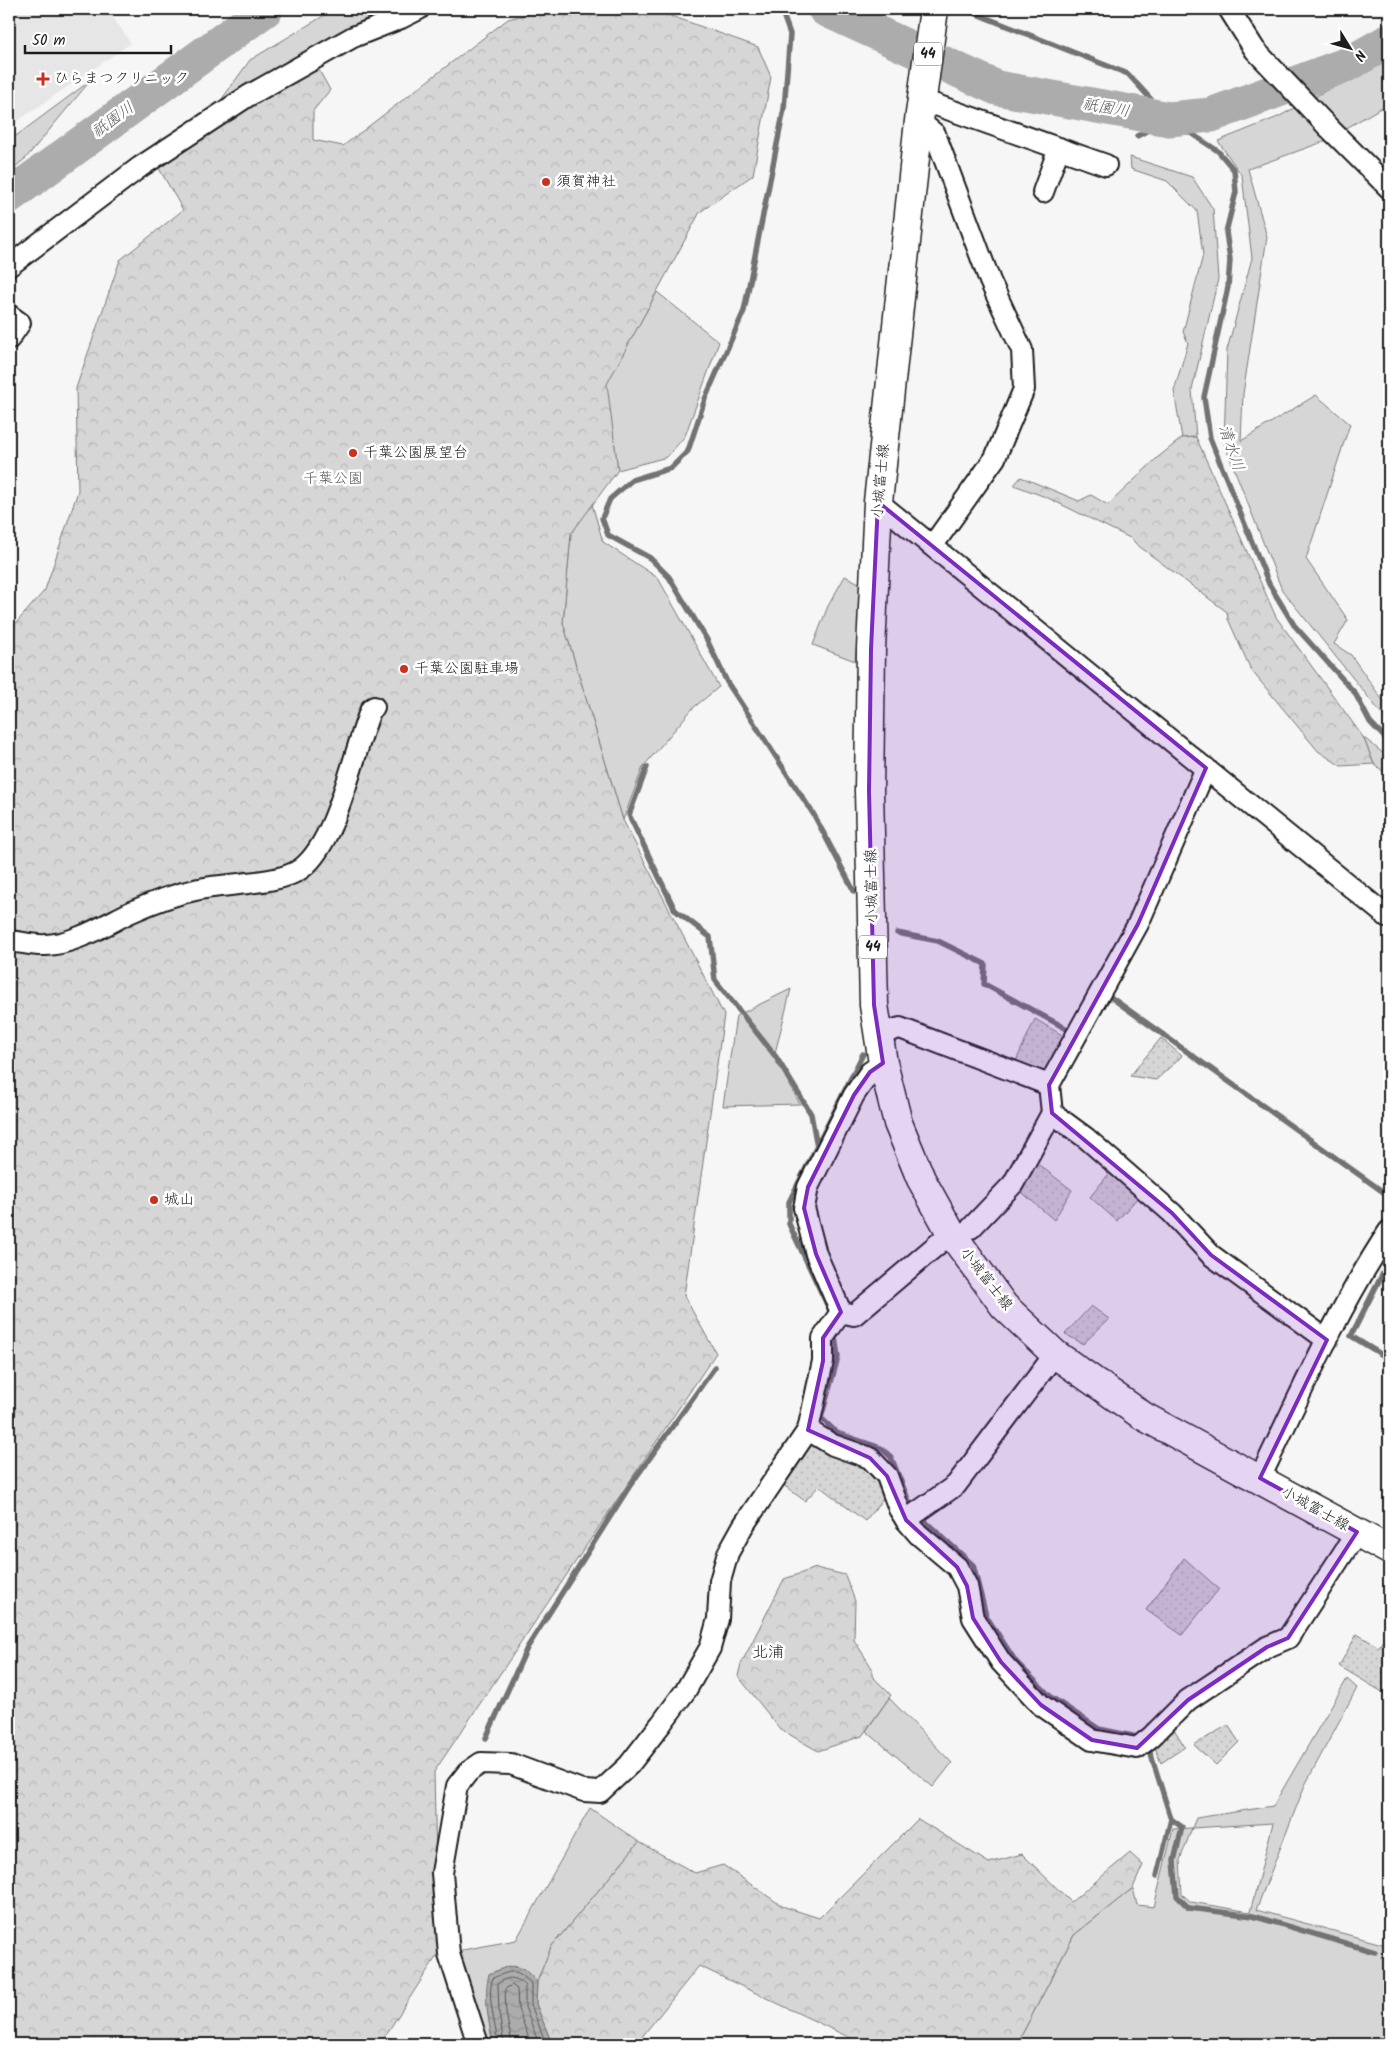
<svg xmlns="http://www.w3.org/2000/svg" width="1398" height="2053" font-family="Kalam,'Klee One',sans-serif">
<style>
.built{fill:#e6e6e6}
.grass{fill:#d6d6d6;stroke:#797979;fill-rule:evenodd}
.forest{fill:url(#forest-crowns);stroke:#797979}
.garden{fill:url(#garden-dots);stroke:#797979}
.water{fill:url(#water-waves);stroke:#727272}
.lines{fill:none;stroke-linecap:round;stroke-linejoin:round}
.shore{stroke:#565656;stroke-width:1}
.stream{stroke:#727272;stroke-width:5.5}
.river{stroke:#acacac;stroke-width:35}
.street-casing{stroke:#1c1c1c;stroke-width:24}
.primary-casing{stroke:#1c1c1c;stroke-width:31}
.street{stroke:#fff;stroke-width:20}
.primary{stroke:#fff;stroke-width:28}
.marked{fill:#7b2cbf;fill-opacity:0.2;stroke:#7b2cbf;stroke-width:4;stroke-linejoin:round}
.poi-dot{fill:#c8321e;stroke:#fff;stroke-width:2}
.labels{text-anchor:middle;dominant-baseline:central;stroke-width:5;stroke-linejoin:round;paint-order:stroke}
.shield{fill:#fff;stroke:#606060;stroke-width:1}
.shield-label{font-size:14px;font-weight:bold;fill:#1c1c1c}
.poi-label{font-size:15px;fill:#1c1c1c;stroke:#fff;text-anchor:start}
.park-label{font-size:15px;fill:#5d5d5d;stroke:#fff}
.street-label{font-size:15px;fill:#1c1c1c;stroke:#fff}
.water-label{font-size:16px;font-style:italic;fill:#5d5d5d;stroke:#fff}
.neighbourhood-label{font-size:16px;fill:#1c1c1c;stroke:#fff}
</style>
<defs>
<pattern id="forest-crowns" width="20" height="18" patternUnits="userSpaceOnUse" patternTransform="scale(1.25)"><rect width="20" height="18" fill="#d6d6d6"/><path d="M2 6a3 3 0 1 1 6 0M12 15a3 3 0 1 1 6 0" fill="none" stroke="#b7b7b7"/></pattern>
<pattern id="garden-dots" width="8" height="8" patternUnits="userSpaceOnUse" patternTransform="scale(1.25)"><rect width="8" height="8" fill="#d6d6d6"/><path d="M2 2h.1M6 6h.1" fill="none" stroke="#b7b7b7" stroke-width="1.8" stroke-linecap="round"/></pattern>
<pattern id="water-waves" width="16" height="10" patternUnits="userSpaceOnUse" patternTransform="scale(1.25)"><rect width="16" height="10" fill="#acacac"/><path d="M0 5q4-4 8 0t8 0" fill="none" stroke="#939393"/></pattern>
</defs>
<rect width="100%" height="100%" fill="#f6f6f6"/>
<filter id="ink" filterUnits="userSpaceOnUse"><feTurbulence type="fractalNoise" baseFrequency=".02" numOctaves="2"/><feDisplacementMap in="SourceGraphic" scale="10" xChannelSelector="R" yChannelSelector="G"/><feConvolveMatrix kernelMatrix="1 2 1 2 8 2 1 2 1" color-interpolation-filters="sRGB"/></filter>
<g filter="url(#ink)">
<polygon class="built" points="9,9 107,9 131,43 9,127"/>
<g class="grass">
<polygon points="335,9 383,9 219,103 250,60"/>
<polygon points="1389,56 1389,103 1323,142 1248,169 1267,237 1243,394 1241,441 1316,395 1350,424 1306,559 1348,620 1334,644 1351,655 1381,698 1389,706 1389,723 1282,590 1224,443 1227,350 1252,258 1242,176 1218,141 1278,117"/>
<polygon points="90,81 26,158 9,172 9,141"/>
<polygon points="1130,157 1192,177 1213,209 1218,279 1192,390 1196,437 1182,438 1174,391 1188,343 1183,332 1203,255 1197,211 1167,181 1131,169"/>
<polygon points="657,292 719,342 685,436 667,457 618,470 606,384"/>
<polygon points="592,504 603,542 658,578 719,687 693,708 643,767 623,820 563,623 571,534"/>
<polygon points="845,576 863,585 855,661 813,645 828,606"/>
<polygon points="1363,737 1389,758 1389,776 1374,764"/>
<polygon points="791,989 774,1057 800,1104 723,1106 736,1016"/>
<path d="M1347,1679L1357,1688L1305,1785L1256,1910L1386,1945L1381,1958L1389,1963V2044H1017L1074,1935L1133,1888L1137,1905L1154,1907L1173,1829L1192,1828L1196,1818L1273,1806ZM1273,1823L1250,1912L1191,1902L1182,1894L1180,1860L1192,1828Z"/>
<polygon points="889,1698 952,1763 933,1787 866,1731"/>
<path d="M590,1808L639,1842L551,1947L537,1982C518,1961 513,1964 489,1974L488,2015L493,2044H483L458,1957L463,1950L516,1940Z"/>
</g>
<g class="forest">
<polygon points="547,9 652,9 758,47 771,77 753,175 700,212 607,384 618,470 571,534 563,623 623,820 724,1015 684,1296 716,1353 434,1772 438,1954 380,2044 9,2044 9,631 45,590 78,491 76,388 120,260 183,210 157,165 315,63 330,90 313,111 313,140 343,146 508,19"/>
<polygon points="1196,437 1276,617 1363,737 1374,764 1341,766 1318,751 1251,670 1228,619 1227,612 1136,544 1132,539 1048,498 1014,485 1021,477 1079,501 1091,495 1108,505 1157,458 1182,438"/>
<polygon points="816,1568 845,1575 855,1601 854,1640 872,1668 872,1676 891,1695 862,1736 818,1751 780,1729 738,1676 741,1664 784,1579"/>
<polygon points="918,1819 989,1863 1022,1854 1071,1902 1130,1853 1143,1865 1133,1888 1074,1935 1017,2044 863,2044 699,1966 636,2044 552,2044 536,2004 537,1982 551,1947 639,1842 695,1873 723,1865 782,1906 819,1918"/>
</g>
<g class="garden">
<polygon points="1035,1019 1067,1038 1045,1073 1015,1063"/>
<polygon points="1161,1038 1182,1056 1156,1080 1130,1076"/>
<polygon points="1035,1162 1072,1190 1054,1220 1018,1189"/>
<polygon points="1112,1170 1139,1196 1117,1221 1090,1197"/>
<polygon points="1091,1306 1109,1319 1083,1344 1065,1334"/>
<polygon points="811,1439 872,1470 883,1499 865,1521 819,1486 805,1501 782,1484"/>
<polygon points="1184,1558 1219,1589 1182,1635 1146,1610"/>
<polygon points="1389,1629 1389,1696 1339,1666 1357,1634 1379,1647"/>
<polygon points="1228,1725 1239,1742 1216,1765 1194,1745"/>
<polygon points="1172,1726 1185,1747 1161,1763 1153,1742"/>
</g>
<path class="water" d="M509,1966L524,1969L537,1982L536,2004L552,2044H493C489,2022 483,1997 489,1974Z"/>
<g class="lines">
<g class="shore">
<path d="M498,2044C496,2025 486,1996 493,1978C512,1970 517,1968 531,1984V2005L546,2044"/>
<path d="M504,2044L499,2013L498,1984C508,1976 516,1976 525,1986V2007L539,2044"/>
<polyline points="512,2044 506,2013 505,1989 512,1985 517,1989 518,2009 531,2044"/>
</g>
<g class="stream">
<polyline points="781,9 790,34 784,109 744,311 705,399 688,451 671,468 632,480 610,499 602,518 608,535 650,558 669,577 707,640 727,682 814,815 854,891"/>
<polyline points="964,9 1128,74 1169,119 1137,136"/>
<polyline points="1169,119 1218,151 1234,170 1236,192 1226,232 1230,260 1228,287 1204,397 1210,438 1269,584 1294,625 1355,693 1370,722 1389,742"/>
<polyline points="647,767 629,815 675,910 710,937 715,980 776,1057 811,1114 817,1147"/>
<polyline points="897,933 938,941 985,964 984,984 1069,1030"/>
<polyline points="1109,996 1389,1196"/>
<polyline points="1389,1263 1382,1275 1351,1336 1389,1359"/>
<polyline points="831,1313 789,1224 789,1202 863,1054"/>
<polyline points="834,1331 838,1357 821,1418 837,1433 881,1448 891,1457 910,1504 928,1524 973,1565 986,1616 1016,1662 1051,1697 1099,1729 1133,1736 1149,1748 1171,1819 1157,1876"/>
<polyline points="486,1738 527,1648 629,1487 715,1367"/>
<polyline points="1171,1819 1182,1827 1174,1861 1177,1896 1189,1908 1253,1916 1375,1952"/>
</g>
<g class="river">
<polyline points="825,9 997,88 1169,119 1211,115 1348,64 1389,41"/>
<polyline points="9,196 266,9"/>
</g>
<g class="street-casing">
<g id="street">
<polyline points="1229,9 1255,50 1329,128 1389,188"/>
<polyline points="922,100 1106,165"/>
<polyline points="919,121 935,134 990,281 1022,350 1024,389 995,458 933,545"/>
<polyline points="1043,192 1059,148"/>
<polyline points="9,266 140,167 248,96 353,37 401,18 419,9"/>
<polyline points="9,315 20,323 9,339"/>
<polyline points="878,502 1389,918"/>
<polyline points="1206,768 1138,924 1049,1085 1052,1113 1086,1138 1172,1213 1211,1255 1327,1340"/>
<path d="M9,941C21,942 34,946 46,945C75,944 106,924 131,912C149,904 176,894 195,890C223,883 281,885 302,868C338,840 353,752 371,709L374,707"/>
<polyline points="879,1034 900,1028 1049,1085"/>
<polyline points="971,1228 1013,1184 1052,1113"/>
<polyline points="841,1312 816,1254 804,1208 808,1187 854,1095 870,1072 883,1063"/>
<polyline points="841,1312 854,1315 951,1233"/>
<polyline points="808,1430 833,1445 870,1458 887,1476 899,1509 906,1520 918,1534 957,1567 967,1586 973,1618 1001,1662 1041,1705 1092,1740 1137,1748 1151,1737 1188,1700 1267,1647 1288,1638 1357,1532"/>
<path d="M1260,1478C1300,1395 1338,1308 1389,1231"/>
<polyline points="906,1520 956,1485 1055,1354"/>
<polyline points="478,2044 449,1954 442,1873 457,1786 468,1772 481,1763 511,1764 584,1791 600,1792 629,1765 661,1724 686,1690 710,1648 718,1619 720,1581 728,1553 743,1526 808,1430 823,1361 823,1338 841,1312"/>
</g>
</g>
<g class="primary-casing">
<polyline id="primary" points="934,9 919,121 878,502 871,649 869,791 874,1005 883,1063 898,1123 921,1179 951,1233 1004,1306 1055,1354 1143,1416 1389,1550"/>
</g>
<use href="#street" class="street"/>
<use href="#primary" class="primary"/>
</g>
</g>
<path class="marked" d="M878,502L1206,768L1138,924L1049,1085L1052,1113L1172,1213L1211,1255L1327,1340L1260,1478L1357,1532L1288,1638L1267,1647L1188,1700L1137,1748L1092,1740L1041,1705L1001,1662L973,1618L967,1586L957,1567L906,1520L887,1476L870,1458L808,1430L823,1361V1338L841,1312L816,1254L804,1208L808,1187L854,1095L870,1072L883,1063L874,1005L869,791L871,649Z"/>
<g class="poi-dot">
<path d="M40.5 71.5h5v5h5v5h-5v5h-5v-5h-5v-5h5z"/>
<circle cx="546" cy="182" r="5"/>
<circle cx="353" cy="453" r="5"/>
<circle cx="404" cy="669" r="5"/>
<circle cx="154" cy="1200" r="5"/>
</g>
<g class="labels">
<g class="shield">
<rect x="914" y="42.5" width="28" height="23" rx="4"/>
<rect x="859" y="935.5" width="28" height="23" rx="4"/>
</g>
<g class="shield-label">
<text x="928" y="54">44</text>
<text x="873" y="947">44</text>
</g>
<g class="poi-label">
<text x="54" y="79">ひらまつクリニック</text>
<text x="556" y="182">須賀神社</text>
<text x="363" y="453">千葉公園展望台</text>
<text x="414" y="669">千葉公園駐車場</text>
<text x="164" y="1200">城山</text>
</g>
<g class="park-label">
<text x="333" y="479">千葉公園</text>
</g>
<g class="street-label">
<text transform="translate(881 481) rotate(-85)">小城富士線</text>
<text transform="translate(872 886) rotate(-91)">小城富士線</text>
<text transform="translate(986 1279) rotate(52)">小城富士線</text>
<text transform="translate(1315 1509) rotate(29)">小城富士線</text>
</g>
<g class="water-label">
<text transform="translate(1106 108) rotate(10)">祇園川</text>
<text transform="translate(113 120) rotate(-36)">祇園川</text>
<text transform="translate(1231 448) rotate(71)">清水川</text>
</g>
<g class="neighbourhood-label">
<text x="768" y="1652">北浦</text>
</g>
</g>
<rect width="1398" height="2053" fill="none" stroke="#fff" stroke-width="30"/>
<rect x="15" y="15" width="1368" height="2023" fill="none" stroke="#1c1c1c" stroke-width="2" filter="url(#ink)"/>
<g transform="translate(1350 48) rotate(127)" stroke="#ffffff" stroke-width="4" paint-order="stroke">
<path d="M0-4L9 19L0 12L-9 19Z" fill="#1c1c1c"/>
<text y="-8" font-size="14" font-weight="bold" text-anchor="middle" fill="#1c1c1c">N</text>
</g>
<path d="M25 45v8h146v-8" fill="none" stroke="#1c1c1c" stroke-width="2.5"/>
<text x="32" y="45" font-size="15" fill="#1c1c1c" stroke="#ffffff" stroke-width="4" paint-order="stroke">50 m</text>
</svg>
